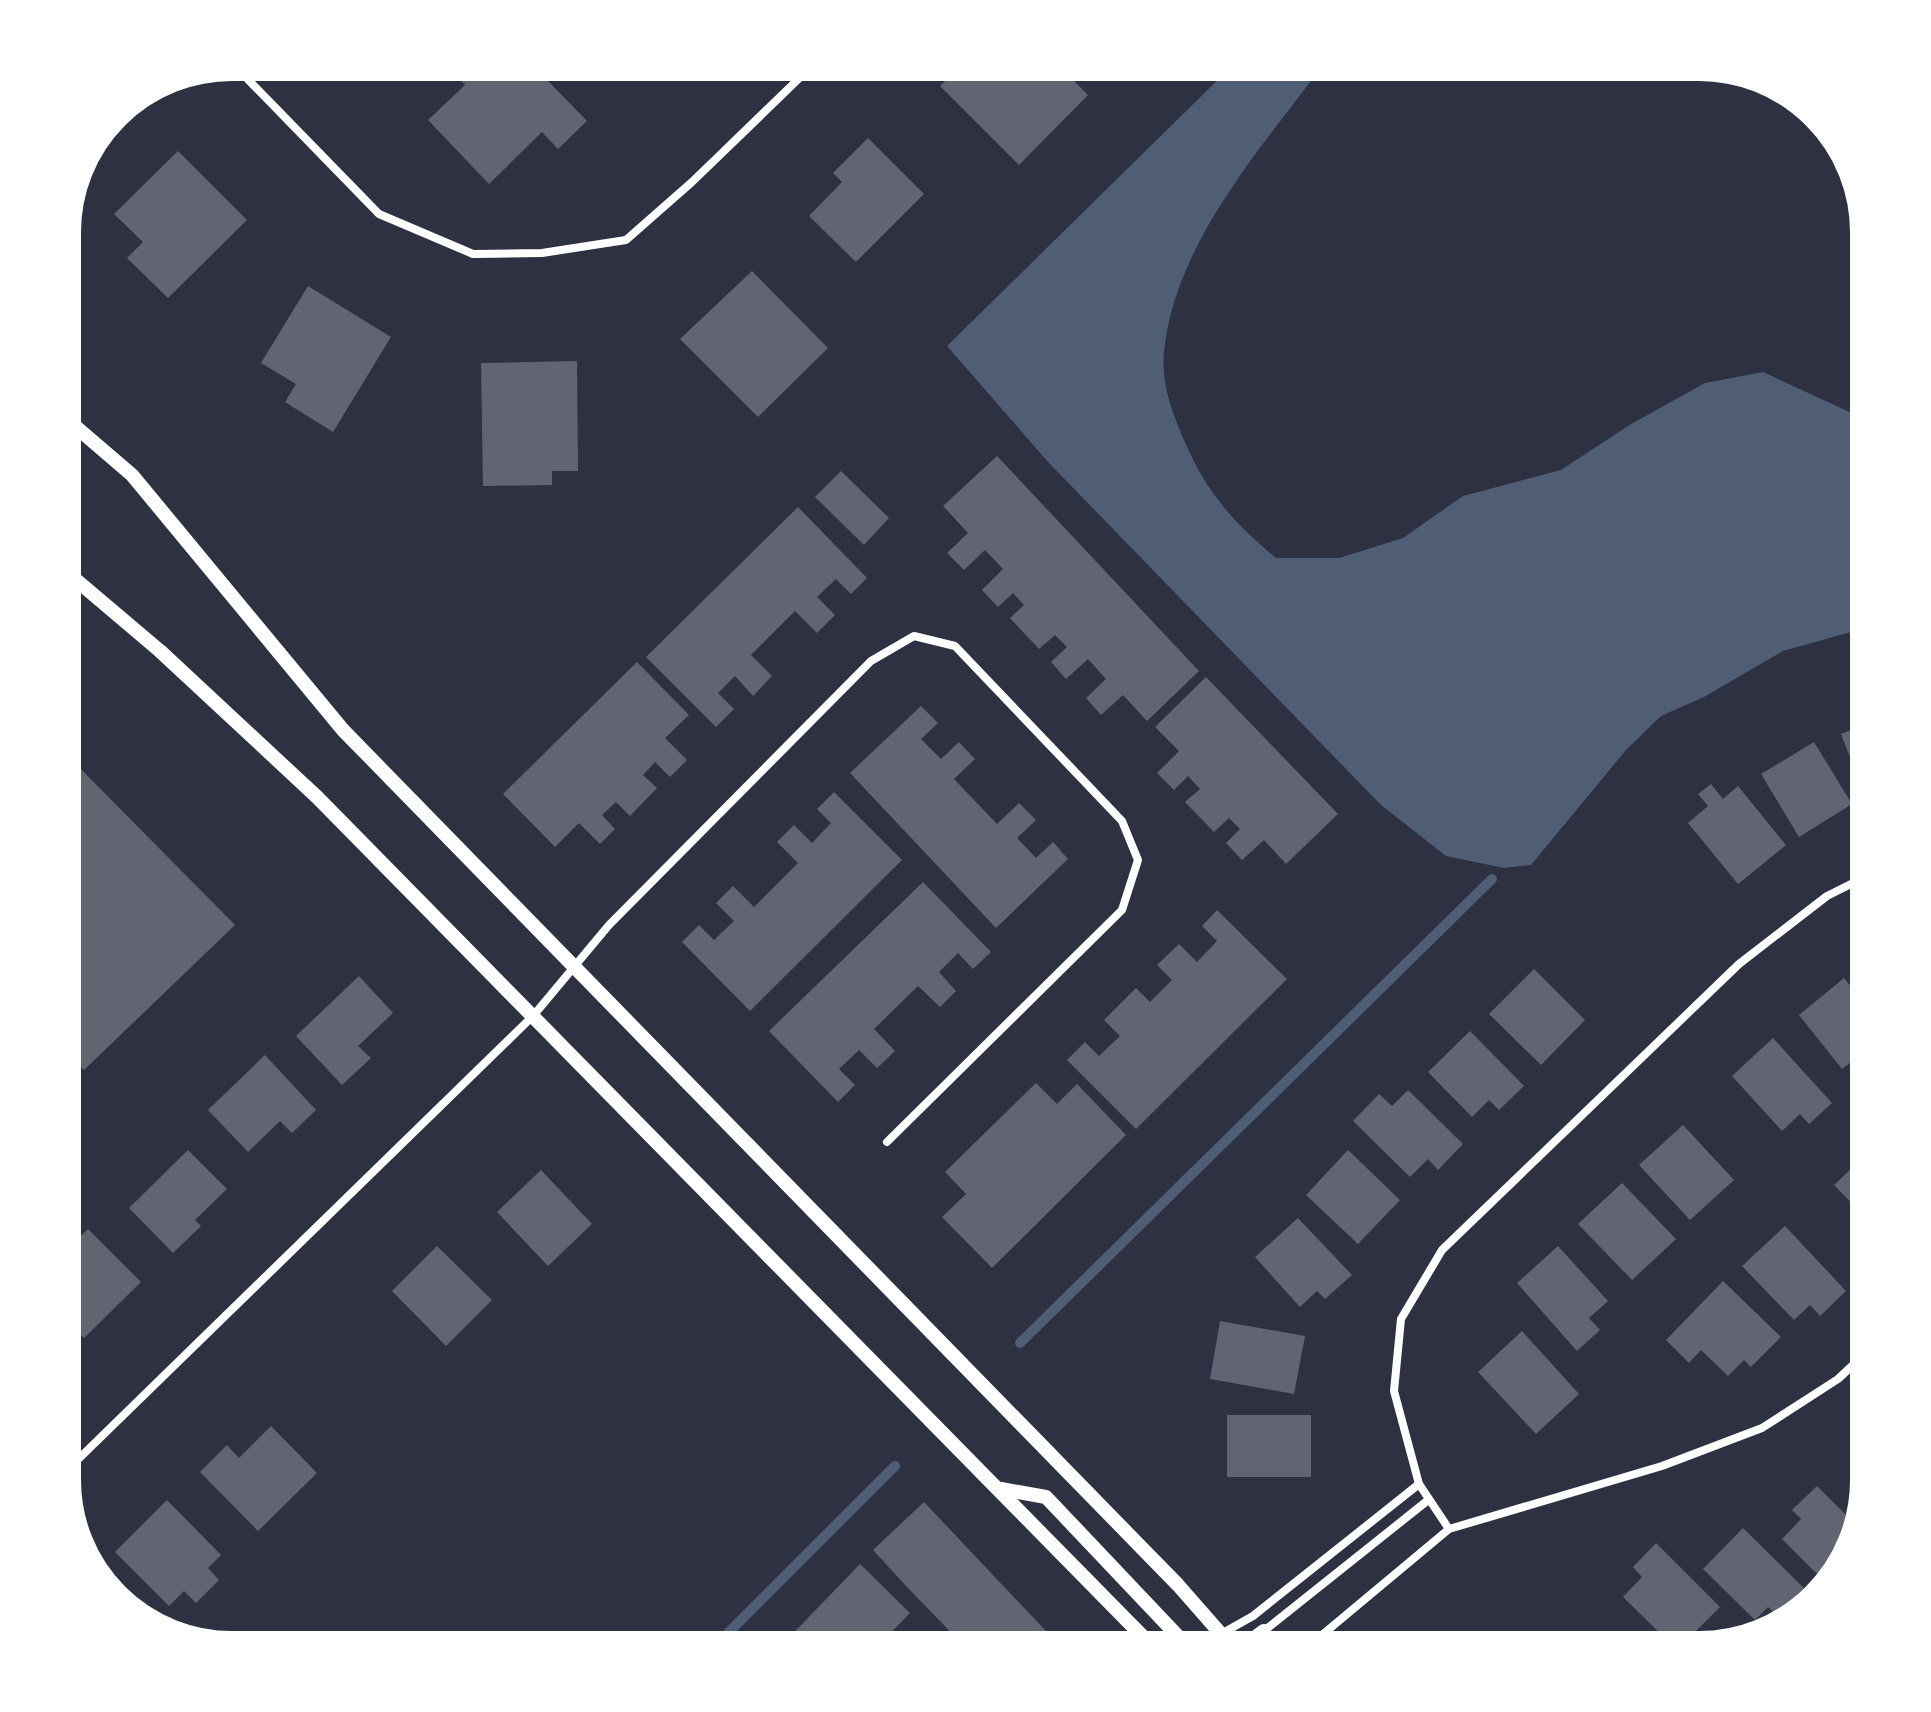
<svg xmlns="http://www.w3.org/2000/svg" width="1931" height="1712" font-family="'Work Sans',sans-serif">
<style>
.water{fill:#4f5d75}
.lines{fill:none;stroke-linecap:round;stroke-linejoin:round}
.stream{stroke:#4f5d75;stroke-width:10}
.building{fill:#626471}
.minor{stroke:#fff;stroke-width:8}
.tertiary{stroke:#fff;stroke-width:14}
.rim{fill:none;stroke:#fff;stroke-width:10}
</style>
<rect width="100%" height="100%" fill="#2d3142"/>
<path class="water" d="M1236,62H1325C1262,148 1175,242 1164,352C1161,383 1172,412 1184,440C1206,492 1233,522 1276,558H1339L1403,538L1463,496L1561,470L1631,424L1705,383L1763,372L1869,421V627L1783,651L1704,697L1661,716L1626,750L1531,865L1504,868L1446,856L1381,805L1048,462L947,346Z"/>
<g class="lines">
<g class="stream">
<polyline points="1020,1343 1492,879"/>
<polyline points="711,1650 895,1466"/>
</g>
</g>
<g class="building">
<polygon points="443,62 543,62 554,74 547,80 587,121 558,149 542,132 489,184 428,120 465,85"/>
<polygon points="965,62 1055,62 1088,95 1019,165 940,86"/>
<polygon points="868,138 924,194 856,262 809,216 842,182 833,173"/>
<polygon points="178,151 247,220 168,298 127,258 143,242 114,214"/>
<polygon points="752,271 828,348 758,417 680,339"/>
<polygon points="308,286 391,337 333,432 285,402 296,384 261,363"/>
<polygon points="577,361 578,471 552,471 552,485 483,486 481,363"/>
<polygon points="997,456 1199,671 1147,721 1123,695 1101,715 1086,698 1106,679 1088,659 1066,679 1051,662 1067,647 1055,635 1039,649 1010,618 1024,605 1013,593 998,607 982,590 1003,569 985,550 964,570 947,553 968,533 943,506"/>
<polygon points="841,471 889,518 864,545 815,497"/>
<polygon points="798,507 867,578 851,594 836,579 817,597 835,615 817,633 795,611 751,655 772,676 753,696 735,676 718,693 734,709 716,727 646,657"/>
<polygon points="637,662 689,715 665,738 687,760 670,777 655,762 643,775 657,788 630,816 616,802 602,815 615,829 600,844 579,823 555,847 503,794"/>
<polygon points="1206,677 1338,814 1286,864 1264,840 1242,860 1226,843 1240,829 1229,818 1214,832 1185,802 1200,789 1188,776 1174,790 1157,773 1179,751 1155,727"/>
<polygon points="921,706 938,723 921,739 941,759 959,742 975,759 954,779 997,824 1019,803 1036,820 1017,838 1036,858 1053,842 1068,859 996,928 850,773"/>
<polygon points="1869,723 1869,789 1863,791 1841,734"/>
<polygon points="1814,742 1852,804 1799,837 1761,774"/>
<polygon points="62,750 235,925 84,1070 62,1047"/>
<polygon points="1711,784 1723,799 1738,786 1786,845 1738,884 1688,823 1708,806 1698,794"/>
<polygon points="834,792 902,860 750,1011 682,942 699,925 714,940 734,921 716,903 733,886 754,907 798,863 777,842 794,825 812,843 831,823 817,809"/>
<polygon points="923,882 991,952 973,969 958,953 939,972 956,991 940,1007 918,986 874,1029 895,1051 877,1068 859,1050 839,1069 855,1085 838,1102 769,1031"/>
<polygon points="1217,910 1287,979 1136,1129 1067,1060 1085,1042 1099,1056 1120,1036 1104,1020 1136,988 1150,1002 1172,980 1157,965 1179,944 1197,962 1217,941 1202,926"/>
<polygon points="1534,969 1585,1020 1541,1065 1489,1014"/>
<polygon points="359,976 393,1013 358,1046 371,1058 342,1085 296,1036"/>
<polygon points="1844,978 1869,1009 1869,1048 1842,1069 1799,1015"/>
<polygon points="1470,1031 1524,1086 1499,1110 1489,1100 1472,1117 1428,1072"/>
<polygon points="1773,1038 1832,1103 1809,1124 1800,1114 1782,1131 1732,1076"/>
<polygon points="265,1055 316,1110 292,1133 280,1121 248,1152 208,1110"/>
<polygon points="1036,1083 1057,1104 1077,1084 1126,1135 992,1268 942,1217 966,1194 945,1172"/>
<polygon points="1408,1090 1463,1144 1438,1170 1428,1159 1410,1177 1353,1121 1379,1094 1392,1106"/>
<polygon points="1683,1125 1734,1180 1690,1220 1639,1165"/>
<polygon points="188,1150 227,1189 195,1220 201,1226 173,1253 129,1208"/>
<polygon points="1348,1150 1400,1200 1358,1244 1306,1195"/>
<polygon points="1869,1152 1869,1221 1834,1185"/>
<polygon points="541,1170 592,1224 548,1266 497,1212"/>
<polygon points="1622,1183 1676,1239 1632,1280 1578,1224"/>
<polygon points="1298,1218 1352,1275 1325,1299 1317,1291 1300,1307 1255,1257"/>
<polygon points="1785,1226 1846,1291 1820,1316 1810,1305 1794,1320 1742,1266"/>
<polygon points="88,1229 141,1282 84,1338 62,1316 62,1254"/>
<polygon points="437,1246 492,1300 446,1346 392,1291"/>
<polygon points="1558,1246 1608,1301 1589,1318 1600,1330 1577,1351 1517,1283"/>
<polygon points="1723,1281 1781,1337 1751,1367 1744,1360 1728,1376 1701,1350 1689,1363 1666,1340"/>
<polygon points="1220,1321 1305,1336 1294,1394 1210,1379"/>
<polygon points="1522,1331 1579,1394 1536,1434 1478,1372"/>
<rect x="1227" y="1415" width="84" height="62"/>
<polygon points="271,1426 317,1473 258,1531 200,1472 227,1445 239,1458"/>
<polygon points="1869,1457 1869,1491 1864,1511 1849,1495 1869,1476 1859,1466"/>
<polygon points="1817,1486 1860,1529 1856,1545 1829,1586 1782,1539 1801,1519 1792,1510"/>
<polygon points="167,1500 221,1555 208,1568 219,1580 196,1603 184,1591 169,1606 115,1552"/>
<polygon points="924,1502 992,1574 1064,1650 968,1650 907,1587 873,1550"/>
<polygon points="1743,1528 1804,1588 1777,1615 1768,1607 1755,1620 1703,1569"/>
<polygon points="1656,1543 1720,1607 1677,1650 1623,1597 1642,1577 1633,1567"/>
<polygon points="860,1564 910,1613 874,1650 777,1650"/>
</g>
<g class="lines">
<g class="minor">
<polyline points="231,62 379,214 473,254 542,253 626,240 692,182 816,62"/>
<polyline points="62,1475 533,1016 609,925 871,661 914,636 955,646 1122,821 1138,860 1122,910 887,1142"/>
<polyline points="1449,1529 1419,1484 1394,1391 1401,1319 1442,1250 1739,964 1827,896 1869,875"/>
<polyline points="1264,1631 1427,1501"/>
<polyline points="1221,1634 1253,1616 1419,1484"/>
<polyline points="1304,1650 1449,1529 1662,1466 1762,1428 1838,1379 1869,1350"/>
</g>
<g class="tertiary">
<polyline points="62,415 132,475 343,730 1178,1585 1235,1650"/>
<polyline points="62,568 160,651 317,797 1156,1650"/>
<polyline points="1001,1489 1046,1497 1191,1650"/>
<polyline points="1238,1650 1264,1631"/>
</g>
</g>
<path d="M0 0H1931V1712H0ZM232 76H1699A156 156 0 0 1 1855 232V1480A156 156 0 0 1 1699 1636H232A156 156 0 0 1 76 1480V232A156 156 0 0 1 232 76Z" fill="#fff" fill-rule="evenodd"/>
<path class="rim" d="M232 76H1699A156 156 0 0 1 1855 232V1480A156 156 0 0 1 1699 1636H232A156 156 0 0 1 76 1480V232A156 156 0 0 1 232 76Z"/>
</svg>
